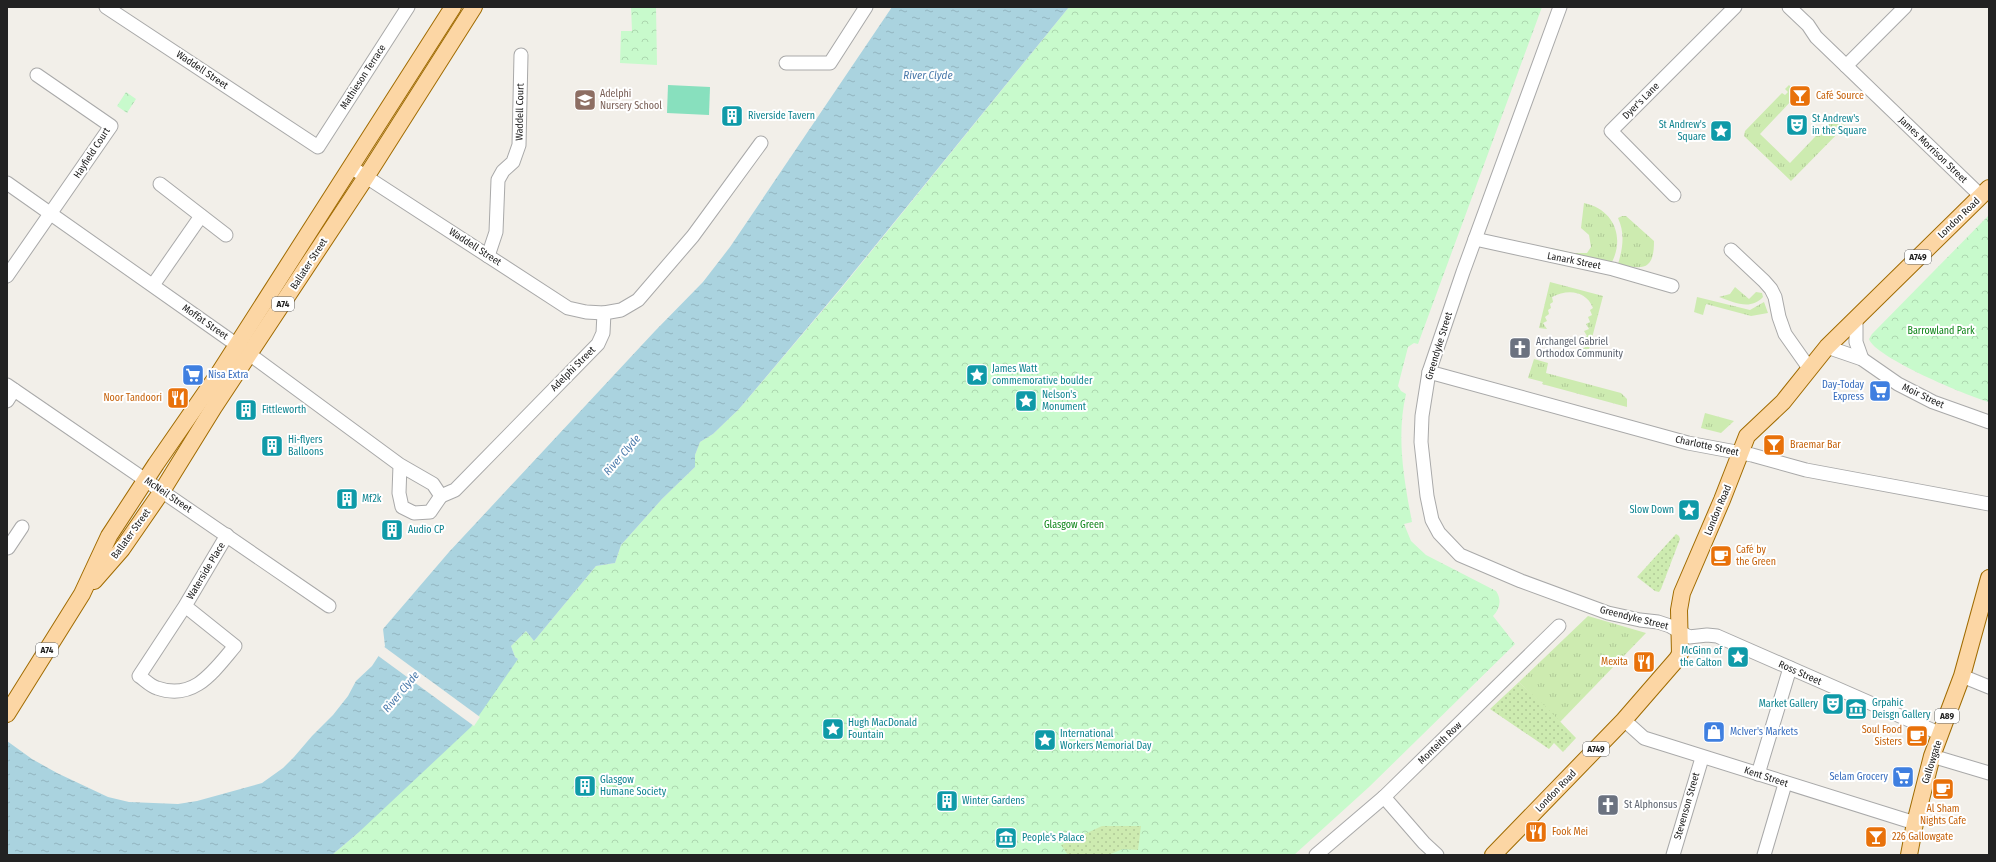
<svg xmlns="http://www.w3.org/2000/svg" width="1996" height="862" font-family="'Fira Sans Condensed',sans-serif">
<style>
.grass{fill:url(#grass-tufts)}
.park{fill:url(#park-crowns)}
.garden{fill:url(#garden-dots)}
.pitch{fill:#88e0be}
.water{fill:url(#water-ripples)}
.pier{fill:#f2efe9}
.lines{fill:none;stroke-linecap:round;stroke-linejoin:round}
.minor-casing{stroke:#a9a9a9;stroke-width:15}
.major-casing{stroke:#a06b00;stroke-width:18}
.minor{stroke:#fff;stroke-width:13}
.major{stroke:#fcd6a4;stroke-width:16}
.labels{text-anchor:middle;dominant-baseline:central;stroke-width:4;stroke-linejoin:round;paint-order:stroke}
.shield{fill:#fff;stroke:#646464;stroke-width:1}
.shield-label{font-size:9px;font-weight:bold;fill:#222}
.street-label{font-size:10px;fill:#222;stroke:#fff}
.education-label{font-size:10px;fill:#785e54;stroke:#fff;text-anchor:start}
.food-label{font-size:10px;fill:#c56008;stroke:#fff;text-anchor:start}
.culture-label{font-size:10px;fill:#0d838f;stroke:#fff;text-anchor:start}
.park-label{font-size:10px;fill:#0c8416;stroke:#fff}
.worship-label{font-size:10px;fill:#5b616d;stroke:#fff;text-anchor:start}
.shop-label{font-size:10px;fill:#366cbe;stroke:#fff;text-anchor:start}
.water-label{font-size:11px;font-style:italic;fill:#4a7aab;stroke:#fff}
</style>
<defs>
<pattern id="grass-tufts" width="24" height="20" patternUnits="userSpaceOnUse"><rect width="24" height="20" fill="#cdebb0"/><path d="M3 7l-1-3M5 7V3M7 7l1-3M15 17l-1-3M17 17v-4M19 17l1-3" fill="none" stroke="#b0c997"/></pattern>
<pattern id="park-crowns" width="20" height="18" patternUnits="userSpaceOnUse"><rect width="20" height="18" fill="#c8facc"/><path d="M2 6a3 3 0 1 1 6 0M12 15a3 3 0 1 1 6 0" fill="none" stroke="#acd6af"/></pattern>
<pattern id="garden-dots" width="8" height="8" patternUnits="userSpaceOnUse"><rect width="8" height="8" fill="#cdebb0"/><path d="M2 2h.1M6 6h.1" fill="none" stroke="#b0c997" stroke-width="1.8" stroke-linecap="round"/></pattern>
<pattern id="water-ripples" width="26" height="14" patternUnits="userSpaceOnUse"><rect width="26" height="14" fill="#aad3df"/><path d="M2 4q2-2 4 0t4 0M15 11q2-2 4 0t4 0" fill="none" stroke="#92b5bf"/></pattern>
</defs>
<rect width="100%" height="100%" fill="#f2efe9"/>
<g class="grass">
<polygon points="1789,85 1794,90 1789,95 1793,99 1760,134 1790,163 1835,116 1845,126 1791,181 1744,136 1745,131 1782,93 1785,95 1788,92 1785,89"/>
<path d="M1584,203C1613,209 1625,236 1612,262L1582,255L1569,259L1549,255L1551,248L1573,253H1587L1591,247L1589,235L1581,228Z"/>
<path d="M1622,216H1626L1654,241C1654,272 1642,269 1618,264C1623,248 1625,233 1618,218Z"/>
<path d="M1550,282L1603,296L1587,357L1583,356L1579,351L1587,346L1583,338L1587,336L1584,331L1589,329L1586,324L1590,322L1588,317L1592,315L1590,310L1593,308C1586,290 1567,289 1552,297L1553,302L1550,304L1551,308L1548,310L1549,314L1545,317L1547,321L1543,323L1547,329L1539,328Z"/>
<path d="M1735,287L1749,299L1756,292L1762,293L1763,297C1750,311 1734,302 1719,297L1730,294Z"/>
<polygon points="1697,297 1750,310 1764,302 1768,313 1751,316 1706,304 1703,315 1694,312"/>
<polygon points="1534,359 1548,363 1546,373 1621,393 1627,399 1627,407 1542,384 1543,382 1528,378"/>
<polygon points="1705,413 1734,421 1721,433 1701,428"/>
<polygon points="1588,616 1646,633 1560,722 1519,682"/>
</g>
<g class="park">
<polygon points="631,7 656,7 657,65 620,63 621,31 632,31"/>
<path d="M1069,7H1542L1418,344L1414,343L1408,347L1398,386L1401,391L1406,394C1396,436 1404,480 1412,522L1404,524L1411,541L1426,555L1496,591C1502,600 1500,609 1493,616L1515,644L1369,787L1294,855H332L358,833L518,659L515,657L511,646L526,631L534,641L596,566L615,563L621,545L662,499L695,467V455L700,442L713,434L739,409L840,290Z"/>
<polygon points="126,92 136,99 127,113 117,106"/>
<path d="M1989,215V402C1969,397 1874,357 1869,339L1872,334Z"/>
</g>
<g class="garden">
<polygon points="1676,534 1679,536 1680,539 1661,589 1659,592 1655,591 1637,577"/>
<polygon points="1519,682 1546,707 1576,738 1563,752 1554,743 1549,749 1490,709"/>
<polygon points="1102,826 1141,826 1138,850 1123,849 1108,855 1068,855 1061,845"/>
</g>
<polygon class="pitch" points="668,85 710,87 709,115 667,113"/>
<polygon class="water" points="892,7 1069,7 840,289 739,409 713,434 700,442 695,455 695,467 662,499 621,545 615,563 596,566 534,641 526,631 511,646 515,657 518,659 471,727 358,833 332,855 7,855 7,741 32,759 57,773 108,797 129,802 178,804 197,801 262,783 283,768 294,757 312,736 333,715 348,696 356,681 372,666 385,646 383,629 449,552 655,331 703,282 730,247"/>
<polygon class="pier" points="383,646 480,717 474,726 377,655"/>
<g class="lines">
<g class="minor-casing">
<g id="minor">
<polyline points="106,7 318,147 408,7"/>
<polyline points="1560,7 1463,272 1429,372 1422,416 1421,442 1427,496 1432,520 1439,533 1460,555 1521,581 1608,613 1640,620 1658,622 1670,626 1689,637 1707,635 1717,636 1941,734"/>
<polyline points="1789,7 1808,25 1816,37 1981,196"/>
<polyline points="786,63 830,63 866,7"/>
<polyline points="1846,66 1905,7"/>
<polyline points="351,167 568,308 586,312 604,313"/>
<polyline points="7,183 237,345 400,465 433,484 441,496 430,512 414,513 402,507 399,493 400,465"/>
<polyline points="160,184 226,235"/>
<polyline points="1674,195 1611,131 1735,7"/>
<polyline points="1475,239 1613,269 1672,286"/>
<polyline points="1731,250 1764,281 1771,289 1775,297 1779,317 1785,334 1809,368"/>
<polyline points="488,256 496,232 498,180 503,171 513,162 519,145 521,55"/>
<polyline points="7,276 111,126 37,75"/>
<polyline points="153,285 201,216"/>
<polyline points="1856,319 1856,342 1862,359"/>
<polyline points="1827,347 1862,359 1898,384 1933,402 1989,422"/>
<polyline points="1429,372 1688,443 1752,455 1806,470 1989,504"/>
<polyline points="7,385 329,606"/>
<polyline points="7,401 14,390"/>
<polyline points="441,496 455,490 598,344 603,333 604,313 621,310 638,300 693,236 761,143"/>
<polyline points="8,548 22,527"/>
<path d="M185,606L139,676C144,679 150,686 157,688C194,701 213,672 235,646L185,606L227,535"/>
<polyline points="1962,676 1989,687"/>
<polyline points="1624,720 1644,738 1915,823"/>
<polyline points="1932,756 1989,773"/>
<polyline points="1758,774 1790,668"/>
<polyline points="1384,797 1424,843 1437,855"/>
<polyline points="1316,855 1384,797 1559,626"/>
<polyline points="1673,855 1702,758"/>
<polyline points="1764,855 1785,784"/>
</g>
</g>
<g class="major-casing">
<g id="major">
<polyline points="94,581 122,549 162,491 214,407 366,177 474,7"/>
<polyline points="7,714 82,594 109,536 156,464 219,373 453,7"/>
<polyline points="1493,855 1624,720 1677,659 1680,654 1679,610 1682,593 1722,500 1747,436 1783,402 1827,347 1989,188"/>
<polyline points="1909,855 1915,823 1932,756 1962,676 1989,578"/>
</g>
</g>
<use href="#minor" class="minor"/>
<use href="#major" class="major"/>
</g>
<defs>
<g id="bar-square" transform="scale(1.15)"><rect x="-9" y="-9" width="18" height="18" rx="4" fill="#e8710a" stroke="#fff"/><path d="M-6-5H6L.8 .8V4.5H3.5V6h-7V4.5H-.8V.8Z" fill="#fff"/></g>
<g id="school-square" transform="scale(1.15)"><rect x="-9" y="-9" width="18" height="18" rx="4" fill="#8d6e63" stroke="#fff"/><path d="M0-5L7-2L0 1L-7-2ZM-4 1L0 2.5L4 1V4Q0 6-4 4Z" fill="#fff"/></g>
<g id="building-square" transform="scale(1.15)"><rect x="-9" y="-9" width="18" height="18" rx="4" fill="#0f9aa8" stroke="#fff"/><path d="M-4-6H4V6H1V3H-1V6H-4ZM-2.5-4.3h1.7v1.8h-1.7ZM.8-4.3h1.7v1.8H.8ZM-2.5-1h1.7V.8h-1.7ZM.8-1h1.7V.8H.8Z" fill="#fff"/></g>
<g id="theatre-square" transform="scale(1.15)"><rect x="-9" y="-9" width="18" height="18" rx="4" fill="#0f9aa8" stroke="#fff"/><path d="M-5-5.5Q0-4 5-5.5V0Q5 5 0 6Q-5 5-5 0ZM-3.3-2.5H-1v1.5H-3.3ZM1-2.5H3.3v1.5H1ZM-2.8 1Q0 5.5 2.8 1Z" fill="#fff"/></g>
<g id="sight-square" transform="scale(1.15)"><rect x="-9" y="-9" width="18" height="18" rx="4" fill="#0f9aa8" stroke="#fff"/><path d="M0-6L1.8-2.2L6-1.7L2.9 1.2L3.7 5.4L0 3.3L-3.7 5.4L-2.9 1.2L-6-1.7L-1.8-2.2Z" fill="#fff"/></g>
<g id="church-square" transform="scale(1.15)"><rect x="-9" y="-9" width="18" height="18" rx="4" fill="#6b7280" stroke="#fff"/><path d="M-1.2-6h2.4v3.5h3.3v2.4h-3.3V6h-2.4V-.1h-3.3v-2.4h3.3Z" fill="#fff"/></g>
<g id="supermarket-square" transform="scale(1.15)"><rect x="-9" y="-9" width="18" height="18" rx="4" fill="#3f7fe0" stroke="#fff"/><path d="M-6-5.5h2.5l.6 2H6L4.5 2H-2.5L-4.4-4H-6ZM-1.5 3.2a1.3 1.3 0 1 0 .1 0ZM3 3.2a1.3 1.3 0 1 0 .1 0Z" fill="#fff"/></g>
<g id="restaurant-square" transform="scale(1.15)"><rect x="-9" y="-9" width="18" height="18" rx="4" fill="#e8710a" stroke="#fff"/><path d="M-5-6h1v4h1v-4h1v4h1v-4h1v5L-1.5 .5V6h-2V.5L-5-1ZM5-6V6H3V1.5H1.5Q1.5-4 5-6Z" fill="#fff"/></g>
<g id="cafe-square" transform="scale(1.15)"><rect x="-9" y="-9" width="18" height="18" rx="4" fill="#e8710a" stroke="#fff"/><path d="M-5.5-4.5H6V0H3Q3 3.5 0 3.5H-2.5Q-5.5 3.5-5.5 0ZM3-3.2v2h1.7v-2ZM-6 4.5H4V6H-6Z" fill="#fff"/></g>
<g id="museum-square" transform="scale(1.15)"><rect x="-9" y="-9" width="18" height="18" rx="4" fill="#0f9aa8" stroke="#fff"/><path d="M0-6L6-3V-2H-6V-3ZM-5-1h2V3h-2ZM-1-1h2V3h-2ZM3-1h2V3H3ZM-6 4H6V6H-6Z" fill="#fff"/></g>
<g id="shop-square" transform="scale(1.15)"><rect x="-9" y="-9" width="18" height="18" rx="4" fill="#3f7fe0" stroke="#fff"/><path d="M-5-2.5h2.3a2.7 3.5 0 0 1 5.4 0H5L5.5 6h-11ZM-1.5-2.5h3a1.5 2.3 0 0 0-3 0Z" fill="#fff"/></g>
</defs>
<g fill-rule="evenodd">
<use href="#bar-square" x="1800" y="96"/>
<use href="#school-square" x="585" y="100"/>
<use href="#building-square" x="732" y="116"/>
<use href="#theatre-square" x="1797" y="125"/>
<use href="#sight-square" x="1721" y="131"/>
<use href="#church-square" x="1520" y="348"/>
<use href="#supermarket-square" x="193" y="375"/>
<use href="#sight-square" x="977" y="375"/>
<use href="#supermarket-square" x="1880" y="391"/>
<use href="#restaurant-square" x="178" y="398"/>
<use href="#sight-square" x="1026" y="401"/>
<use href="#building-square" x="246" y="410"/>
<use href="#bar-square" x="1774" y="445"/>
<use href="#building-square" x="272" y="446"/>
<use href="#building-square" x="347" y="499"/>
<use href="#sight-square" x="1689" y="510"/>
<use href="#building-square" x="392" y="530"/>
<use href="#cafe-square" x="1721" y="556"/>
<use href="#sight-square" x="1738" y="657"/>
<use href="#restaurant-square" x="1644" y="662"/>
<use href="#theatre-square" x="1833" y="704"/>
<use href="#museum-square" x="1856" y="709"/>
<use href="#sight-square" x="833" y="729"/>
<use href="#shop-square" x="1714" y="732"/>
<use href="#cafe-square" x="1917" y="736"/>
<use href="#sight-square" x="1045" y="740"/>
<use href="#supermarket-square" x="1903" y="777"/>
<use href="#building-square" x="585" y="786"/>
<use href="#cafe-square" x="1943" y="789"/>
<use href="#building-square" x="947" y="801"/>
<use href="#church-square" x="1608" y="805"/>
<use href="#restaurant-square" x="1536" y="832"/>
<use href="#bar-square" x="1876" y="837"/>
<use href="#museum-square" x="1006" y="838"/>
</g>
<g class="labels">
<g class="shield">
<rect x="1905" y="250" width="26" height="14" rx="3"/>
<rect x="272" y="297" width="22" height="14" rx="3"/>
<rect x="36" y="643" width="22" height="14" rx="3"/>
<rect x="1935" y="709" width="24" height="14" rx="3"/>
<rect x="1583" y="742" width="26" height="14" rx="3"/>
</g>
<g class="shield-label">
<text x="1918" y="257">A749</text>
<text x="283" y="304">A74</text>
<text x="47" y="650">A74</text>
<text x="1947" y="716">A89</text>
<text x="1596" y="749">A749</text>
</g>
<g class="street-label">
<text transform="translate(202 70) rotate(34)">Waddell Street</text>
<text transform="translate(363 77) rotate(-57)">Mathieson Terrace</text>
<text transform="translate(1641 101) rotate(-45)">Dyer's Lane</text>
<text transform="translate(520 112) rotate(-89)">Waddell Court</text>
<text transform="translate(1933 150) rotate(44)">James Morrison Street</text>
<text transform="translate(92 153) rotate(-57)">Hayfield Court</text>
<text transform="translate(1959 218) rotate(-44)">London Road</text>
<text transform="translate(475 247) rotate(33)">Waddell Street</text>
<text transform="translate(1574 261) rotate(11)">Lanark Street</text>
<text transform="translate(309 264) rotate(-57)">Ballater Street</text>
<text transform="translate(205 322) rotate(35)">Moffat Street</text>
<text transform="translate(1439 346) rotate(-73)">Greendyke Street</text>
<text transform="translate(573 369) rotate(-45)">Adelphi Street</text>
<text transform="translate(1923 396) rotate(25)">Moir Street</text>
<text transform="translate(1707 446) rotate(12)">Charlotte Street</text>
<text transform="translate(168 495) rotate(34)">McNeil Street</text>
<text transform="translate(1718 510) rotate(-67)">London Road</text>
<text transform="translate(131 534) rotate(-54)">Ballater Street</text>
<text transform="translate(206 571) rotate(-59)">Waterside Place</text>
<text transform="translate(1634 618) rotate(14)">Greendyke Street</text>
<text transform="translate(1800 673) rotate(24)">Ross Street</text>
<text transform="translate(1440 743) rotate(-44)">Monteith Row</text>
<text transform="translate(1932 762) rotate(-72)">Gallowgate</text>
<text transform="translate(1766 777) rotate(18)">Kent Street</text>
<text transform="translate(1556 791) rotate(-46)">London Road</text>
<text transform="translate(1687 806) rotate(-74)">Stevenson Street</text>
</g>
<g class="education-label">
<text x="600" y="94">Adelphi<tspan x="600" dy="12">Nursery School</tspan></text>
</g>
<g class="food-label">
<text x="1816" y="96">Café Source</text>
<text x="162" y="398" text-anchor="end">Noor Tandoori</text>
<text x="1790" y="445">Braemar Bar</text>
<text x="1736" y="550">Café by<tspan x="1736" dy="12">the Green</tspan></text>
<text x="1628" y="662" text-anchor="end">Mexita</text>
<text x="1902" y="730" text-anchor="end">Soul Food<tspan x="1902" dy="12">Sisters</tspan></text>
<text x="1943" y="809" text-anchor="middle">Al Sham<tspan x="1943" dy="12">Nights Cafe</tspan></text>
<text x="1552" y="832">Fook Mei</text>
<text x="1892" y="837">226 Gallowgate</text>
</g>
<g class="culture-label">
<text x="748" y="116">Riverside Tavern</text>
<text x="1812" y="119">St Andrew's<tspan x="1812" dy="12">in the Square</tspan></text>
<text x="1706" y="125" text-anchor="end">St Andrew's<tspan x="1706" dy="12">Square</tspan></text>
<text x="992" y="369">James Watt<tspan x="992" dy="12">commemorative boulder</tspan></text>
<text x="1042" y="395">Nelson's<tspan x="1042" dy="12">Monument</tspan></text>
<text x="262" y="410">Fittleworth</text>
<text x="288" y="440">Hi-flyers<tspan x="288" dy="12">Balloons</tspan></text>
<text x="362" y="499">Mf2k</text>
<text x="1674" y="510" text-anchor="end">Slow Down</text>
<text x="408" y="530">Audio CP</text>
<text x="1722" y="651" text-anchor="end">McGinn of<tspan x="1722" dy="12">the Calton</tspan></text>
<text x="1872" y="703">Grpahic<tspan x="1872" dy="12">Deisgn Gallery</tspan></text>
<text x="1818" y="704" text-anchor="end">Market Gallery</text>
<text x="848" y="723">Hugh MacDonald<tspan x="848" dy="12">Fountain</tspan></text>
<text x="1060" y="734">International<tspan x="1060" dy="12">Workers Memorial Day</tspan></text>
<text x="600" y="780">Glasgow<tspan x="600" dy="12">Humane Society</tspan></text>
<text x="962" y="801">Winter Gardens</text>
<text x="1022" y="838">People's Palace</text>
</g>
<g class="park-label">
<text x="1941" y="331">Barrowland Park</text>
<text x="1074" y="525">Glasgow Green</text>
</g>
<g class="worship-label">
<text x="1536" y="342">Archangel Gabriel<tspan x="1536" dy="12">Orthodox Community</tspan></text>
<text x="1624" y="805">St Alphonsus</text>
</g>
<g class="shop-label">
<text x="208" y="375">Nisa Extra</text>
<text x="1864" y="385" text-anchor="end">Day-Today<tspan x="1864" dy="12">Express</tspan></text>
<text x="1730" y="732">McIver's Markets</text>
<text x="1888" y="777" text-anchor="end">Selam Grocery</text>
</g>
<g class="water-label">
<text x="928" y="75">River Clyde</text>
<text transform="translate(622 455) rotate(-49)">River Clyde</text>
<text transform="translate(401 692) rotate(-50)">River Clyde</text>
</g>
</g>
<rect width="1996" height="862" fill="none" stroke="#222222" stroke-width="16"/>
</svg>
